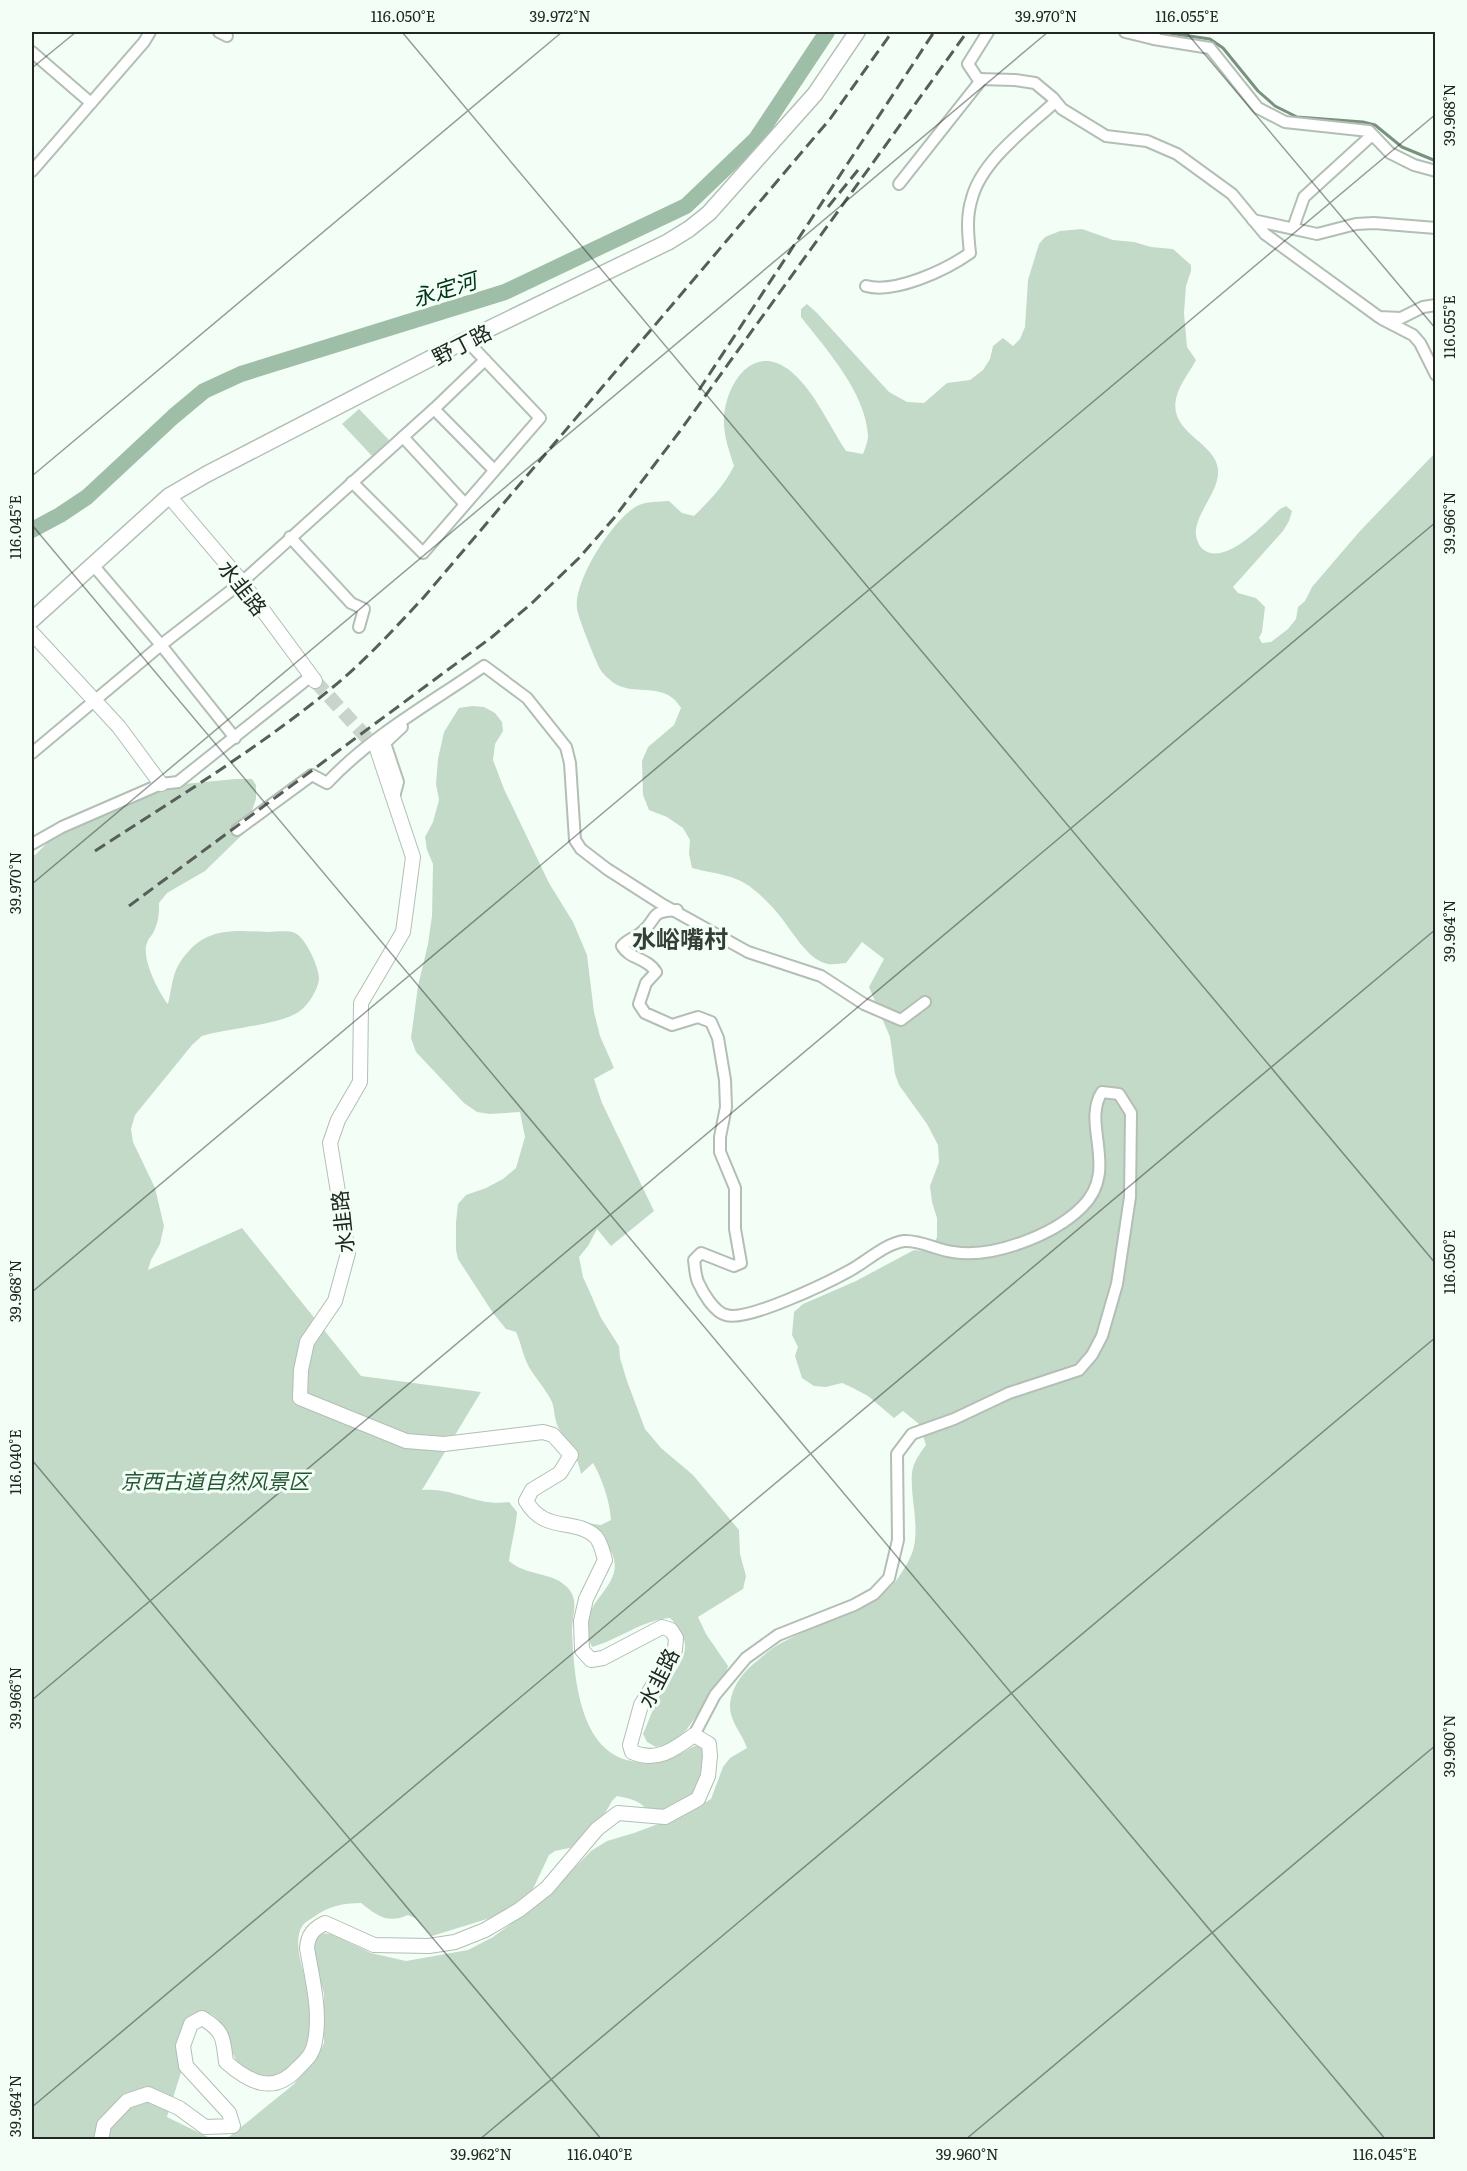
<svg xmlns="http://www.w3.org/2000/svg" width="1467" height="2171" font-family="Literata,'Noto Sans SC',serif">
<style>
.green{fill:#c3dac8}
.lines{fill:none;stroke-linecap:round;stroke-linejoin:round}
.stream{stroke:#7a917f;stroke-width:3}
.river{stroke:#9fbea7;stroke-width:16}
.tertiary-tunnel{stroke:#c9d4cc;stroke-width:14;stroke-dasharray:14 7;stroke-linecap:butt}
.minor-casing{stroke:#b3beb5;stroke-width:14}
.tertiary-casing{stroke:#b3beb5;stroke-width:16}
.secondary-casing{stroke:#b3beb5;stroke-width:18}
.minor{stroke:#fff;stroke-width:10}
.tertiary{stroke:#fff;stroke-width:14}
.secondary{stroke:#fff;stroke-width:15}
.rail{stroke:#575e59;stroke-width:3;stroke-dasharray:12 6;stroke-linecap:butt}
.ticks{fill:none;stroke:#222723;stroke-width:1.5;stroke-opacity:0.45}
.labels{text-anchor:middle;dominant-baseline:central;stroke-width:6;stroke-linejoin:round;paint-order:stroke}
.street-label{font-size:21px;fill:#222723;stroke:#f3fff6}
.park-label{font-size:21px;font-style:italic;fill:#255635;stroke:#f3fff6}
.water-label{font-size:22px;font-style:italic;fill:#003416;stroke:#f3fff6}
.quarter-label{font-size:24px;font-weight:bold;fill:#353e37;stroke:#f3fff6}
.neatline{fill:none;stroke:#222723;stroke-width:2}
.ticks-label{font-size:15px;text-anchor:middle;fill:#222723}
</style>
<rect width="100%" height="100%" fill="#f3fff6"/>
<g class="green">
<path d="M1082,229L1113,240L1134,242L1151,247L1173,249L1191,265V271L1186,286L1184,313L1187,347L1196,360C1191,370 1182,381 1178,392C1163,432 1215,440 1218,469C1220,490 1199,509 1196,529C1195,536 1198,546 1204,550C1226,566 1265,523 1280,509L1286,506L1292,511L1289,521L1283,531L1233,587L1238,593L1256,598L1265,607L1262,632L1259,638L1262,643L1271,642L1288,629L1296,619L1298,607L1305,601L1312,587L1360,531L1435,453V2139L223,2140L230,2136L293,2085L318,2056L324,2043V1994L312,1950L313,1942L321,1933L331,1934L371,1953L406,1961L468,1950L493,1937L541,1902L591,1851L607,1841L634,1833L688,1813L711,1799L723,1767L730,1758L747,1748C742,1733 730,1722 730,1706C731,1687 743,1672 757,1661C765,1654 773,1647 783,1642C813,1626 880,1605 898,1578C904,1569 912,1557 914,1546C919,1522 910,1497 912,1473C913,1463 920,1453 926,1445L919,1424L903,1411L894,1418L868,1396L851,1387L842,1383L826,1387L814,1386L802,1378L795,1356L798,1347L792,1335L794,1312L803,1304L856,1281L914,1250L931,1252L937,1237V1218L932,1202L930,1186L939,1162L938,1145L927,1124L899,1085L895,1074L890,1037L869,987L884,959L862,942L846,963C841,963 833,965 828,964C808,961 791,929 779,915C772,906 762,896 753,889C735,874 714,874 692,868L689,854L690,840L683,828L667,817L649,810L643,795L642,761L648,747L674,725L681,708C664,678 630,700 609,679C606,677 602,672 600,669C596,662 578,617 577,609C573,581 613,519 637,506C646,501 659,502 669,501L682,513L694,516C710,500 724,486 734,466C729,450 723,435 724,417C726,385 752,343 788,369C814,389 828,424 846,451L863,454C865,449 868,441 868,436C866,393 826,349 801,317V309L807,304L817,313L889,392L907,402L924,403L947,383L970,380L983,370L990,359L993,346L1003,338L1013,346L1020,339L1025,327L1028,280L1039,244L1045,237L1060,231Z"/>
<polygon points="359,409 389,440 372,456 342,424"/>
<path d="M472,706L484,707L495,713L502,722L503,731L495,744L493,760L504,789L549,883L573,922L587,955L594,1012L600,1036L614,1068L594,1079L602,1103L654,1211L611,1246L597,1229L588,1246L579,1257L583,1277L592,1297L601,1318L619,1346L620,1358L627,1381L645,1429L661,1448L693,1475L739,1530L740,1554L746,1576L743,1589L698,1617L706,1634L728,1666L725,1676L687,1729L672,1744L656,1747L647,1742L643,1734C649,1721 653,1707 660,1695C677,1665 701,1649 670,1618C642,1620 618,1640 592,1647C565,1591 659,1586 587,1523L601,1525L611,1520C610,1502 602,1478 593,1463L581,1474C578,1455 567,1445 559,1429C554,1420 555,1410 552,1402C546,1389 536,1379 529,1367C523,1356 521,1343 516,1332L506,1329L493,1313L458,1259L456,1250V1222L458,1204L466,1195L486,1188L503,1179L516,1168L525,1137L520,1112L490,1114L477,1112L464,1103L416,1052L411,1038L418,986L428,944L432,916L433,864L427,850L425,837L433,822L439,800L436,784L438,759L444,732L459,708Z"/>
<path d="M235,779H252L256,785V799L244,833L205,871L167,893L159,903C159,913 159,921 154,931C153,935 148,938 147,943C141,957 158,992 168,1004C171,992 172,975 179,964C202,927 230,930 267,932C276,932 287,930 295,933C306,938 320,969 319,980C317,991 308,1005 300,1011C281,1025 228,1028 202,1036L192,1045L135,1115L131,1129L133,1142L155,1188L164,1226L160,1244L151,1260L148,1270L242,1228L361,1376L481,1392L422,1490C455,1487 476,1507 509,1502L517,1512C516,1528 511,1544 509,1561C526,1576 553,1572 567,1587C580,1600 572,1616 572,1630C574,1677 579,1761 642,1762C656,1762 671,1759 682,1753C688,1750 692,1746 698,1745L705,1747C701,1795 697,1791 660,1818L652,1817C641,1800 635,1800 617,1796L612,1801L600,1822L574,1847L555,1851L549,1855L532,1891L520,1901L500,1915L432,1936L415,1918L408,1915C388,1924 377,1916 361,1903C344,1903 328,1906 314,1917C311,1919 305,1922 303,1925C288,1946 313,1990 313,2014C313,2032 307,2047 297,2061C292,2069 281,2078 271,2078C267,2078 262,2076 258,2075C252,2073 242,2068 238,2063C226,2047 228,2011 200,2012L167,2117L212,2139L32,2140V856L36,854L56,834L161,789L184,784Z"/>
</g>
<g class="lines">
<polyline class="stream" points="1162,32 1210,39 1223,48 1258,91 1275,106 1297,117 1363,122 1375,125 1402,147 1436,161"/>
<polyline class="river" points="32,530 60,515 87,497 174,416 204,391 241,374 505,292 686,206 756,139 827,32"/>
<polyline class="tertiary-tunnel" points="315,681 377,749"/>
<g class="minor-casing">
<g id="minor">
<polyline points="219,32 227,36"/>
<polyline points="988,32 968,64 978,79 1015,80 1035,83 1053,98 1062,109 1106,136 1147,141 1177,154 1232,194 1265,234 1379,317 1401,318 1423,307 1436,305"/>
<polyline points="1125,32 1154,39"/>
<polyline points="1155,32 1154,39 1210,48 1258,108 1285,122 1369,131 1390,153 1414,165 1436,171"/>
<polyline points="32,52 91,103"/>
<polyline points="32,171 144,42 150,32"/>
<polyline points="899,184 982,79"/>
<polyline points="1253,220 1317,234 1356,224 1374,223 1436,228"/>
<polyline points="1293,228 1304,197 1372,135"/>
<path d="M866,286C895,294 946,270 970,253C968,235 966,216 972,198C982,160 1028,127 1055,102"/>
<polyline points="1382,319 1413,335 1420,343 1436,375"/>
<polyline points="434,409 494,470"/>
<polyline points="403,437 465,504"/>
<polyline points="352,482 423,553 540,418 485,360"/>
<polyline points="290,537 351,603 364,609 359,627"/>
<polyline points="93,565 161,645 235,738"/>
<polyline points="32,753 161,645 242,582 434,409 485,360 466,340"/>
<polyline points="394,797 398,782 385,743 402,727"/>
<path d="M237,830L312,775L327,783C372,735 431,703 484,666L527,698L566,747L570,763L575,840L581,849L607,869L660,903L748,952L821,976L864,1004L901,1020L925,1002"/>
<polyline points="32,844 62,827 161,784 178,782 311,676"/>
<path d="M677,910C647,912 660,917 642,932C636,938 629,938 622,946C629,959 648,958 656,972L646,983L639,1004L645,1013L672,1025L698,1017L711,1022L718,1038L725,1080L726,1107L720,1137V1152L735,1188V1229L741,1263L734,1266L701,1253L694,1260C695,1266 695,1275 698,1282C703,1293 714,1312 726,1315C747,1322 827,1283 849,1271C866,1262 884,1244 904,1241C920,1240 937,1250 953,1252C992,1259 1054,1235 1082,1207C1120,1170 1081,1124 1102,1092L1119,1094L1131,1113L1130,1197L1117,1284L1102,1336L1092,1355L1079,1370L1009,1393L954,1419L912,1434L897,1454L898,1540L889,1578L874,1594L854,1605L778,1635L746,1658L715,1695L694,1735"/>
</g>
</g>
<g class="tertiary-casing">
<g id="tertiary">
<polyline points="169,496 242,582 315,681"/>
<polyline points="32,633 119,727 161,784"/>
<path d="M101,2140L104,2125L127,2101L148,2094L179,2108L205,2127L233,2126L229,2113L186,2066L183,2046L191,2024L202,2018C224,2031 223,2038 226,2062C250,2083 274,2095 298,2068C307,2059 313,2054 315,2041C321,2011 312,1978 307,1948C308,1935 313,1929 325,1923L374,1945L429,1946L455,1942L485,1930L519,1910L547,1888L597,1829L618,1813L665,1817L698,1799L708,1776L710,1756L709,1744L694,1735C675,1749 657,1763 632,1752L630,1745L641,1705L675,1650L676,1638L671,1630L662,1627L603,1658L591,1660L582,1650L581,1621L586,1599L605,1560C603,1553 601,1543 596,1537C575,1517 545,1534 526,1501L532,1490L560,1473L571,1455L553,1435L543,1432L444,1444L406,1441L300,1398L301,1370L307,1342L335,1301L348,1253L330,1143L338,1120L360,1082L361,1003L403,932L413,857L377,749"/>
</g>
</g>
<g class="secondary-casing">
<polyline id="secondary" points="32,620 169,496 207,474 466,340 668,242 689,229 709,213 815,94 857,32"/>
</g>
<use href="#minor" class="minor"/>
<use href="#tertiary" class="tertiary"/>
<use href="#secondary" class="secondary"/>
<g class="rail">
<polyline points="828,207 858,170"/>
<polyline points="699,390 934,32"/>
<path d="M95,851C175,799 259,748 333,687C366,660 395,628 424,597L830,119L892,32"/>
<polyline points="129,906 492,637 532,603 579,558 614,518 680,431 967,32"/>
</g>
</g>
<path class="ticks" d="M402,32L1436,1264M1186,32L1436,329M32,68L76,32M32,476L562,32M32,525L1386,2140M32,884L1048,32M32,1292L1436,114M32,1460L602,2140M32,1700L1436,522M32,2107L1436,929M479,2140L1436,1337M965,2140L1436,1745"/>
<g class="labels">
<g class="street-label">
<text transform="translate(461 343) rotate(-27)">野丁路</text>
<text transform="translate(244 587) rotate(52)">水韭路</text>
<text transform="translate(341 1222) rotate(-96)">水韭路</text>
<text transform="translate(657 1677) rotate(-63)">水韭路</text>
</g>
<g class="park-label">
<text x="215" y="1479">京西古道自然风景区</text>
</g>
<g class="water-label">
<text transform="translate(444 288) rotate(-17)">永定河</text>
</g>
<g class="quarter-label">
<text x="680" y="937">水峪嘴村</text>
</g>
</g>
<rect width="1467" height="2171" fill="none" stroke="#f3fff6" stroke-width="66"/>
<rect x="33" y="33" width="1401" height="2105" class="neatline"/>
<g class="ticks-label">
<text x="403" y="22">116.050°E</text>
<text x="560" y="22">39.972°N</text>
<text x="1046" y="22">39.970°N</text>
<text x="1187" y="22">116.055°E</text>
<text transform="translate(1450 115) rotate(-90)" y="5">39.968°N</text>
<text transform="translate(1450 327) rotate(-90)" y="5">116.055°E</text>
<text transform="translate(1450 523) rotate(-90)" y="5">39.966°N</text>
<text transform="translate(16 527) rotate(-90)" y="5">116.045°E</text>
<text transform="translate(16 883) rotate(-90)" y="5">39.970°N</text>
<text transform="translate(1450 931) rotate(-90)" y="5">39.964°N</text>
<text transform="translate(1450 1262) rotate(-90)" y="5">116.050°E</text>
<text transform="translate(16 1291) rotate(-90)" y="5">39.968°N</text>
<text transform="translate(16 1462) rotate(-90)" y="5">116.040°E</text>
<text transform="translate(16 1698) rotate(-90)" y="5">39.966°N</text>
<text transform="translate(1450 1746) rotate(-90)" y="5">39.960°N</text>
<text transform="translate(16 2106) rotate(-90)" y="5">39.964°N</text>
<text x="481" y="2160">39.962°N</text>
<text x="600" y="2160">116.040°E</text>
<text x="967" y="2160">39.960°N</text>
<text x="1385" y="2160">116.045°E</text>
</g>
</svg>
